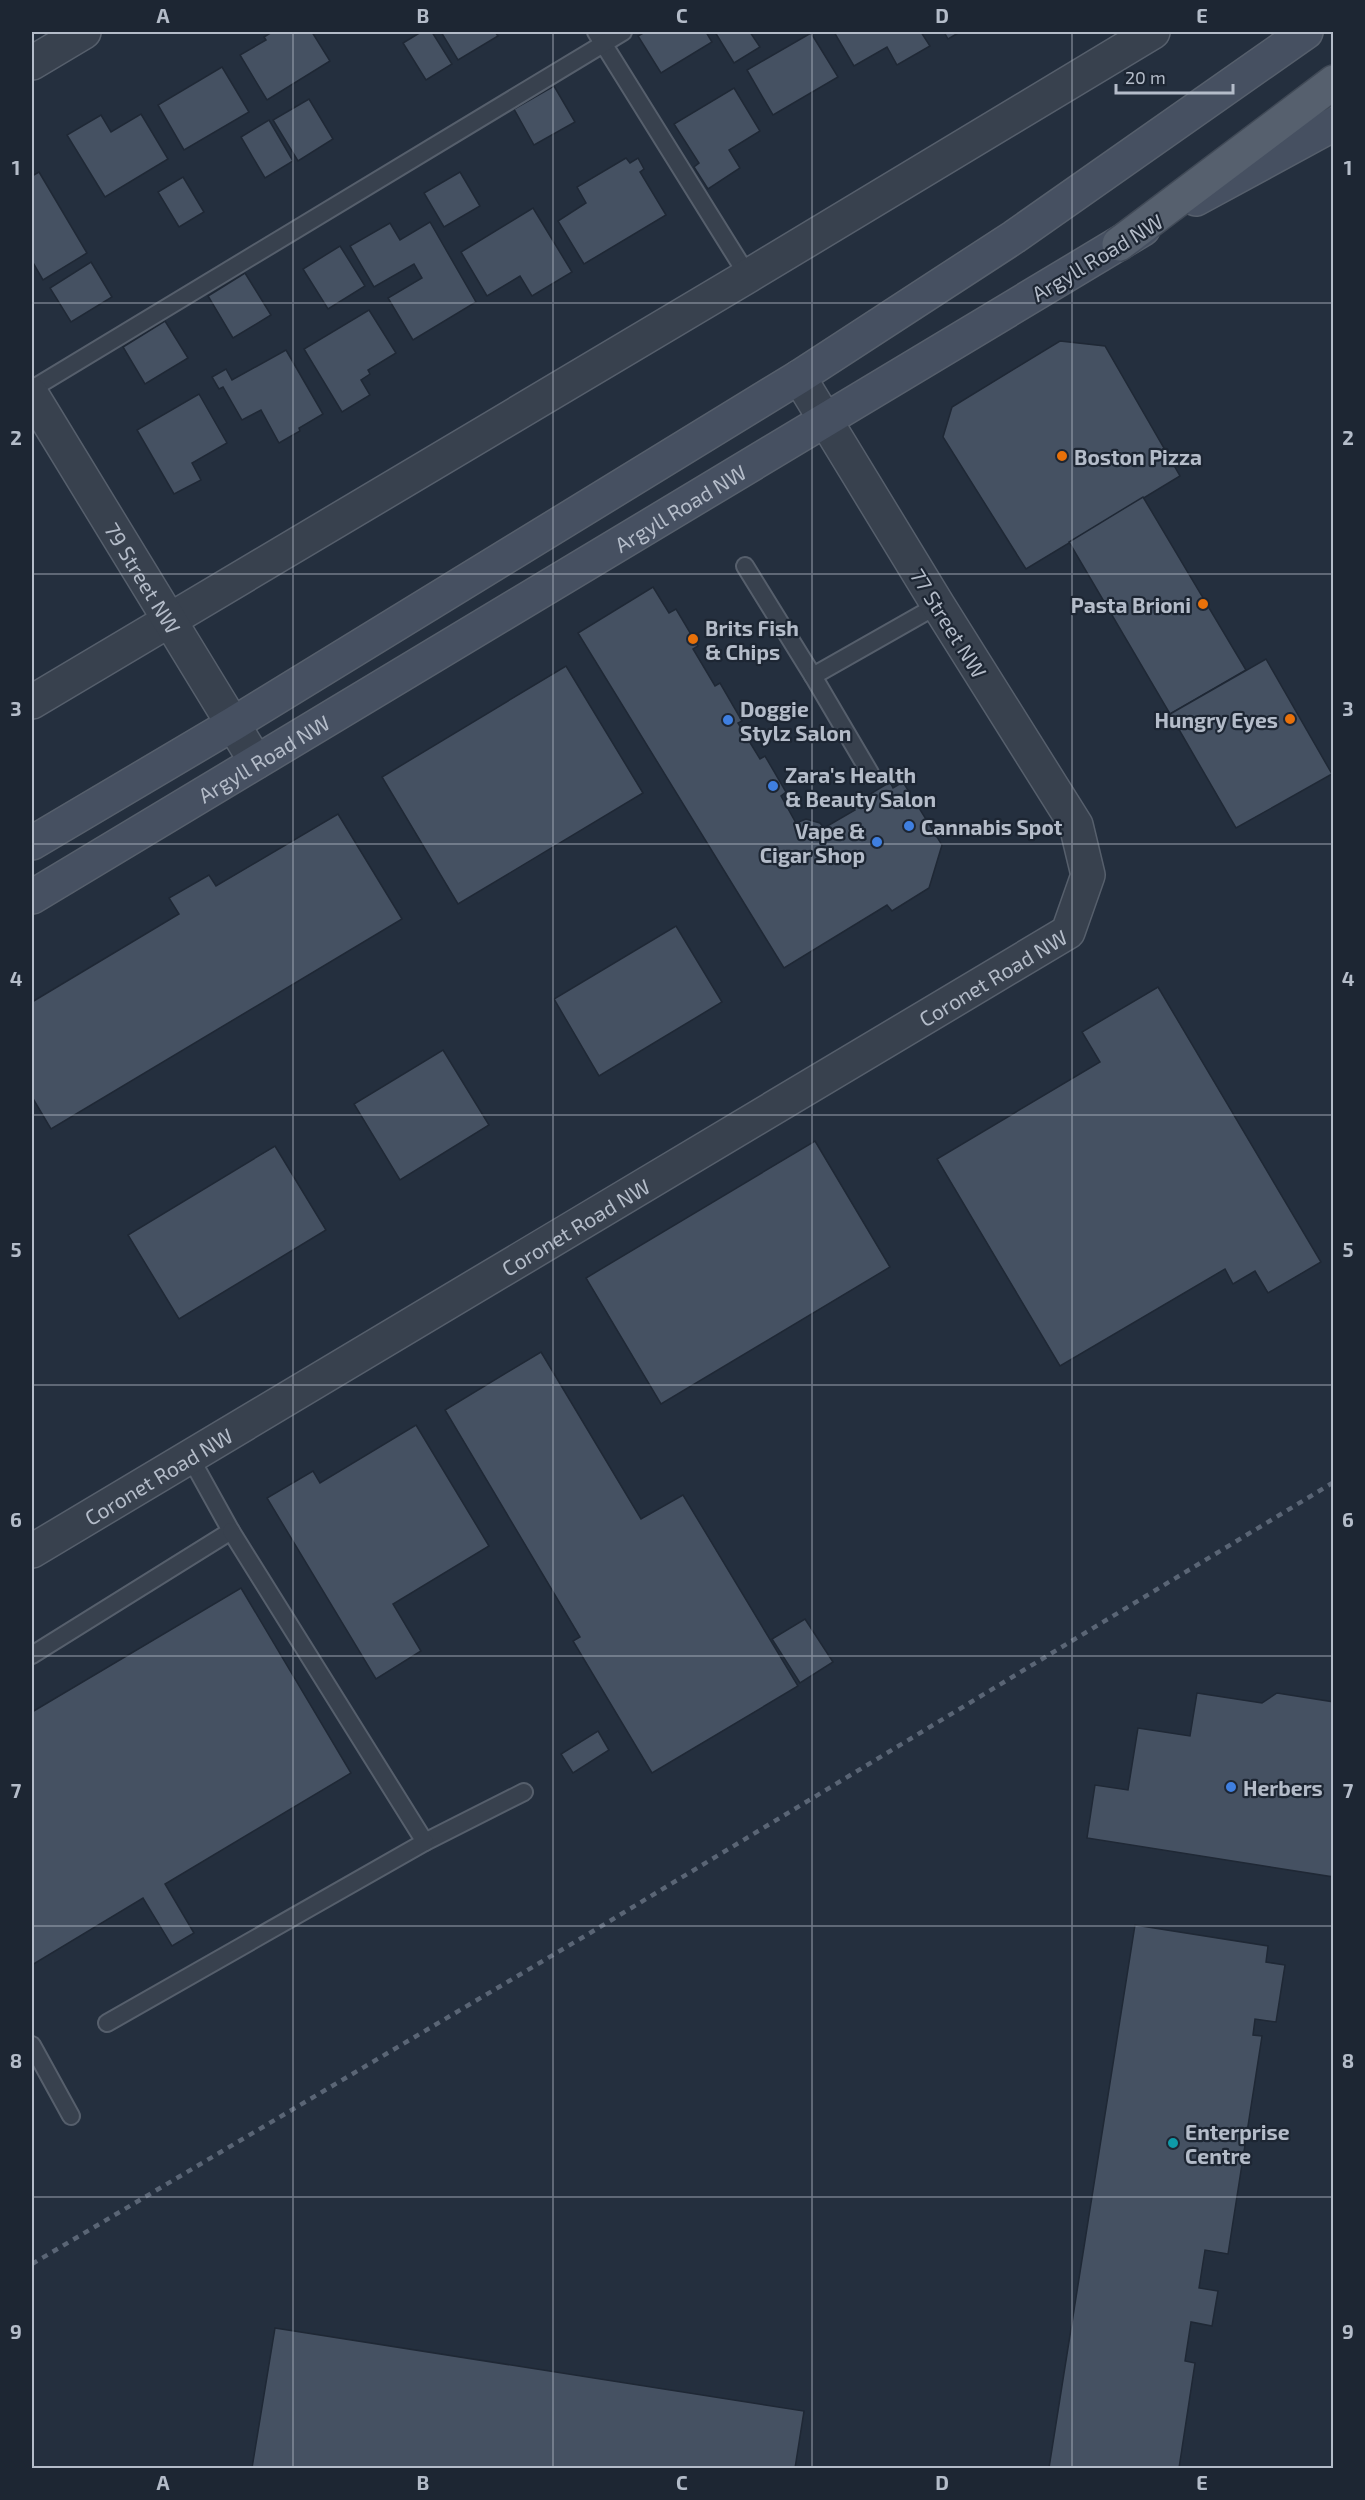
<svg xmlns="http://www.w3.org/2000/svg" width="1365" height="2500" font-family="'Exo 2',sans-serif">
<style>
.building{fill:#455162;stroke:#1f2835;stroke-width:1.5}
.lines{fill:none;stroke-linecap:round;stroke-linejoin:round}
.service-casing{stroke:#565f6c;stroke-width:20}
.minor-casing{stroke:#565f6c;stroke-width:36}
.tertiary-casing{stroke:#565f6c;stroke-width:36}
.secondary-casing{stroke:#565f6c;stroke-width:36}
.primary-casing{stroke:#414a57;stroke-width:36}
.service{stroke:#38414e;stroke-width:16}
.minor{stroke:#38414e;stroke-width:33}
.tertiary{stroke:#38414e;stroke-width:33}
.secondary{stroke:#465061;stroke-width:33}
.primary{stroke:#56606e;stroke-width:33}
.rail{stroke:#5a6575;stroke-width:4.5;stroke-dasharray:6 6;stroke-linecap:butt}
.grid{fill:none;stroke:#b4bcc9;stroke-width:1.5;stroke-opacity:0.55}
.food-dot{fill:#e8710a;stroke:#1d2633;stroke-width:2}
.shop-dot{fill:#3f7fe0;stroke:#1d2633;stroke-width:2}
.culture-dot{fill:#0f9aa8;stroke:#1d2633;stroke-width:2}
.labels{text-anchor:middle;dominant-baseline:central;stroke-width:4.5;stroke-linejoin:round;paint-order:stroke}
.street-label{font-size:21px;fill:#b4bcc9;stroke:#1d2633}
.poi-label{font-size:21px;font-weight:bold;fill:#b4bcc9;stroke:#1d2633;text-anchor:start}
.neatline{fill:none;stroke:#b4bcc9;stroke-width:2}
.grid-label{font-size:20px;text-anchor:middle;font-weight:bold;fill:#b4bcc9}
</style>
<rect width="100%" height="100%" fill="#242f3e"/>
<g class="building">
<polygon points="272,32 312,32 330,61 267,100 240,55 266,40 264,37"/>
<polygon points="421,32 432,32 452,64 426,80 403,43"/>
<polygon points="441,32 495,32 498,36 458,60"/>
<polygon points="645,32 706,32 712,42 661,73 638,36"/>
<polygon points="715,32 750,32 760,47 734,63"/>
<polygon points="834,32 921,32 930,46 897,65 887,47 854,66"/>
<polygon points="944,32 960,32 948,39"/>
<polygon points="811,33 838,77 773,115 747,70"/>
<polygon points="222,67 249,112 184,150 158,105"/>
<polygon points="554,86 575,122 534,145 514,109"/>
<polygon points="734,88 760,131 729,150 740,168 708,189 694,167 699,163 674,124"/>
<polygon points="309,99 333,139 298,161 273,120"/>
<polygon points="141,114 168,159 105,197 67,135 101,115 111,132"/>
<polygon points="269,120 293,161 265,178 241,137"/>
<polygon points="626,158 630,163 638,158 644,169 640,172 666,215 584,264 558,221 586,203 577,187"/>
<polygon points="39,172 87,253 43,280 32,261 32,176"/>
<polygon points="460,172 480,206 444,227 424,193"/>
<polygon points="183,177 204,212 179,227 158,192"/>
<polygon points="533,208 572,272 532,296 520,276 487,296 461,252"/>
<polygon points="430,222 476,302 413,340 388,298 422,278 414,264 374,287 350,246 390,223 400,240"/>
<polygon points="340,246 365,286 328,309 303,269"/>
<polygon points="91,262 112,297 71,322 50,288"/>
<polygon points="245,273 271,315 233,338 208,296"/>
<polygon points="369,310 396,353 368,370 370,374 361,380 370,395 342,412 304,349"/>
<polygon points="165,321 188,358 145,384 123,347"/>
<polygon points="1060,341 1105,346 1180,476 1026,569 943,437 952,407"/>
<polygon points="286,350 323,414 299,428 300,431 279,443 261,410 242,420 223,387 219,389 212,377 226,369 232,380"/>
<polygon points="199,394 227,443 192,463 201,480 174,494 137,430"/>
<polygon points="1143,497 1246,670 1170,714 1069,542"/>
<polygon points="653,587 669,613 676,609 698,646 693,649 715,686 720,683 742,721 738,723 760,759 765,756 786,792 781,796 796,823 806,819 820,823 824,828 855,810 852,805 890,782 893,788 903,782 942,845 929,888 892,911 887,905 784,968 578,633"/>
<polygon points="1266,659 1332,774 1236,828 1170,714"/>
<polygon points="566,666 643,793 458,904 382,777"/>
<polygon points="338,814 402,919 51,1129 32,1097 32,1002 179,914 169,898 209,875 216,886"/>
<polygon points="676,926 722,1002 599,1076 554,999"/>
<polygon points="1158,987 1321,1262 1268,1293 1255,1271 1233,1284 1225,1269 1060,1366 937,1159 1100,1062 1082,1032"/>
<polygon points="443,1050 489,1125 400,1180 354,1104"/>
<polygon points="815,1141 890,1267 661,1404 586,1278"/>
<polygon points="275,1146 326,1230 179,1319 128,1235"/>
<polygon points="541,1352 641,1519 683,1495 798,1686 652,1773 573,1641 580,1637 445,1410"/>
<polygon points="416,1425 489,1546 393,1604 421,1651 376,1679 267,1498 313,1471 320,1483"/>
<polygon points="241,1588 351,1773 165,1884 194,1933 172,1946 143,1898 32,1965 32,1712"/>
<polygon points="805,1619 833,1662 800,1683 772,1639"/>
<polygon points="1197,1693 1262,1703 1277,1693 1334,1702 1334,1877 1087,1838 1095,1785 1128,1790 1138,1728 1190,1736"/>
<polygon points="598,1731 609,1750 573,1773 561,1754"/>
<polygon points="1135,1925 1268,1946 1266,1962 1285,1965 1276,2022 1255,2019 1253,2035 1262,2036 1228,2254 1205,2250 1199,2288 1218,2291 1212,2326 1191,2322 1185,2361 1195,2363 1179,2468 1049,2468"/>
<polygon points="275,2328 804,2411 795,2468 252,2468"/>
</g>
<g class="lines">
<g class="service-casing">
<g id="service">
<polyline points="596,32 748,276"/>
<polyline points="32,389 623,32"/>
<polyline points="745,566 813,676 938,605"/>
<polyline points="813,676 870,773"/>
<polyline points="32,1655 231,1531 190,1457"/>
<polyline points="425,1842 524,1792"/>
<polyline points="107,2023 425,1842 231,1531"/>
<polyline points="32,2045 71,2116"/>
</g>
</g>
<g class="minor-casing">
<g id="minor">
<polyline points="32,63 84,32"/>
<polyline points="32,702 748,276 1153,32"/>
<path id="s1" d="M32,1551L1068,932L1088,875L1076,825L938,605L799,377"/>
</g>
</g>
<g class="tertiary-casing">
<g id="tertiary">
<path id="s2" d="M32,395L256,762"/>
</g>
</g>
<g class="secondary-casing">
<g id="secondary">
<polyline points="1196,199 1334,124"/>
<polyline points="32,843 233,724 799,377 1014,237 1306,32"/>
<path id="s3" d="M32,897L1143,229"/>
</g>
</g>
<g class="primary-casing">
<polyline id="primary" points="1119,244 1334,82"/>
</g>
<use href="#service" class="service"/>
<use href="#minor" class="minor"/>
<use href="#tertiary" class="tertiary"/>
<use href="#secondary" class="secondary"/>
<use href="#primary" class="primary"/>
<polyline class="rail" points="32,2264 590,1933 1334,1482"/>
</g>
<path class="grid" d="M293,32V2468M553,32V2468M812,32V2468M1072,32V2468M32,303H1334M32,574H1334M32,844H1334M32,1115H1334M32,1385H1334M32,1656H1334M32,1926H1334M32,2197H1334"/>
<g class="food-dot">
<circle cx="1062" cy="456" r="6"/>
<circle cx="1203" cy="604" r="6"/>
<circle cx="693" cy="639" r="6"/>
<circle cx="1290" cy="719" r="6"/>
</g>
<g class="shop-dot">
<circle cx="728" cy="720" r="6"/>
<circle cx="773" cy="786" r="6"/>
<circle cx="909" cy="826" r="6"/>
<circle cx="877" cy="842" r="6"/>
<circle cx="1231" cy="1787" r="6"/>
</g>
<circle class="culture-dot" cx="1173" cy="2143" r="6"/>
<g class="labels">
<g class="street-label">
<text transform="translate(1097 257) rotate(-31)">Argyll Road NW</text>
<text stroke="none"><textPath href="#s3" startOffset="756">Argyll Road NW</textPath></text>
<text stroke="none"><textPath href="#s2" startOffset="214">79 Street NW</textPath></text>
<text transform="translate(949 623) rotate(58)">77 Street NW</text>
<text stroke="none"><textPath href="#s3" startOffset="270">Argyll Road NW</textPath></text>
<text stroke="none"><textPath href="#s1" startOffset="1119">Coronet Road NW</textPath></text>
<text stroke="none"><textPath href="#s1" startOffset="633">Coronet Road NW</textPath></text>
<text stroke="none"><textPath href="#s1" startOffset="147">Coronet Road NW</textPath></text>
</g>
<g class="poi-label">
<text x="1074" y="456">Boston Pizza</text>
<text x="1191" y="604" text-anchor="end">Pasta Brioni</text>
<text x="705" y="627">Brits Fish<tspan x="705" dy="24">&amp; Chips</tspan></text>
<text x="740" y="708">Doggie<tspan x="740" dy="24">Stylz Salon</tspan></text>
<text x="1278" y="719" text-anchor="end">Hungry Eyes</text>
<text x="785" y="774">Zara's Health<tspan x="785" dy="24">&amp; Beauty Salon</tspan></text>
<text x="921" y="826">Cannabis Spot</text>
<text x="865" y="830" text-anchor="end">Vape &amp;<tspan x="865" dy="24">Cigar Shop</tspan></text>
<text x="1243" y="1787">Herbers</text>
<text x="1185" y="2131">Enterprise<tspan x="1185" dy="24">Centre</tspan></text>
</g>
</g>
<rect width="1365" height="2500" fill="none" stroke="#1d2633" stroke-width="66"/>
<path d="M1116 84v9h117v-9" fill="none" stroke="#b4bcc9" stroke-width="3"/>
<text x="1125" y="84" font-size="18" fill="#b4bcc9" stroke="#1d2633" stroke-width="4.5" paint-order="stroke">20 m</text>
<rect x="33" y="33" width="1299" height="2434" class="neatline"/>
<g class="grid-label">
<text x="163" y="23">A</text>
<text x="423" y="23">B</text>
<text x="682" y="23">C</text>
<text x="942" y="23">D</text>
<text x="1202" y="23">E</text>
<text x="16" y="175">1</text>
<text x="1348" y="175">1</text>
<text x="16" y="445">2</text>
<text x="1348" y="445">2</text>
<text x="16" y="716">3</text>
<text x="1348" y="716">3</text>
<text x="16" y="986">4</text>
<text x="1348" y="986">4</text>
<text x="16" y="1257">5</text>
<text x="1348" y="1257">5</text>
<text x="16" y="1527">6</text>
<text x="1348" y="1527">6</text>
<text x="16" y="1798">7</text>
<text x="1348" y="1798">7</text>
<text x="16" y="2068">8</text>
<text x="1348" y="2068">8</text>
<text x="16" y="2339">9</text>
<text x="1348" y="2339">9</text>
<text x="163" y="2490">A</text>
<text x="423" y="2490">B</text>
<text x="682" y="2490">C</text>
<text x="942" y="2490">D</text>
<text x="1202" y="2490">E</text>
</g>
</svg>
